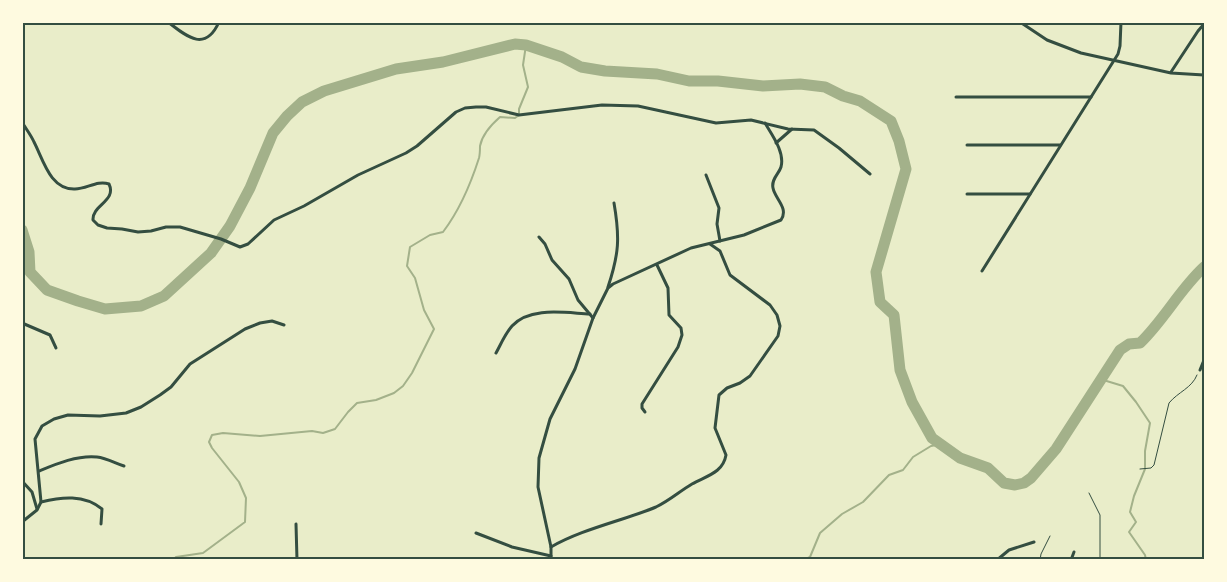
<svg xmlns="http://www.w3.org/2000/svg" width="1227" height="582" font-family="'Zilla Slab',serif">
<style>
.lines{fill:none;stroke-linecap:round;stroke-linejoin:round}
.stream{stroke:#a3b18a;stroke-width:2}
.river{stroke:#a3b18a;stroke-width:11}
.path{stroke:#344e41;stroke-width:1}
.minor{stroke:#344e41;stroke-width:3}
.neatline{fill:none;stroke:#344e41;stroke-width:2}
</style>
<rect width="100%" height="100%" fill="#e9edc9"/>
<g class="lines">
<g class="stream">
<polyline points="1100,379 1123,386 1136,402 1150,423 1145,451 1145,469 1134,496 1130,512 1136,522 1129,532 1145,555 1146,560"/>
<path d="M173,560L176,557L203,553L245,522L246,498L239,482L212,448L209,442L212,435L223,433L260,436L312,431L323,433L335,429L348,412L357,403L376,400L394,393L403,386L412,373L434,329L424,310L415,278L407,266L410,247L430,235L443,232C459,211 471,183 479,158C480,154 480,150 480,146C482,135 492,124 500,117L515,118L519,115V109L528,87L523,65L526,45"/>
<polyline points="804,560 810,557 820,533 842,514 863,502 889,475 903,470 913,457 931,446 942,444"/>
</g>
<path class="river" d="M22,230L29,252L30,272L47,290L78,301L105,309L141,306L164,296L211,253L230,226L250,188L273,133L287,116L302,102L324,91L396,69L443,62L515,44L526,45L562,57L581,67L605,71L657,74L689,81H718L763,86L800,84L825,87L843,96L860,101L891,121L899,141L906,169L876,272L880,302L894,315L900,370L912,402L932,438L960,458L988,468L1004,483L1015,485L1024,483L1031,478L1056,449L1120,350L1129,344L1140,343C1164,320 1180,289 1204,267"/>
<g class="path">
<path d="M1140,469L1151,468L1154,465L1169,403C1178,392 1192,388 1197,375"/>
<polyline points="1089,493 1100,515 1100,560"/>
<polyline points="1040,560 1041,554 1050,536"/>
</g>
<g class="minor">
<path d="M168,22C186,36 205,53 219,22"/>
<polyline points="1020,22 1047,40 1081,53 1171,73 1204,75"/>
<polyline points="941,23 941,22"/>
<polyline points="1171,72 1198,31 1204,24"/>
<polyline points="956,97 1091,97"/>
<path d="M22,122C26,129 31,135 34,142C43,159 50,190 75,189C87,189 97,180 109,184C117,201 92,205 93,220L98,225L107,228L122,229L138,232L151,231L166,227H180L221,239L240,247L248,244L274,220L304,206L358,175L406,153L417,146L456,112L465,108L476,107H486L519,115L602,105L638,106L716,123L751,120L788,129L814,130L839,148L870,174"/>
<polyline points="776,143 792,129"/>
<polyline points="967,145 1060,145"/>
<polyline points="706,175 719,208 717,224 720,241"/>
<polyline points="967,194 1030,194"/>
<polyline points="539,237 545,244 552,260 569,279 578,300 593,318"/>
<polyline points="982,271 1118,54 1120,46 1121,22"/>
<path d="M608,287C619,254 620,238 614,203"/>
<polyline points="22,323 50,335 56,348"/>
<path d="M496,353C501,344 505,334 512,326C530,306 566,313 590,314"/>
<polyline points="1200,370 1204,360"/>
<polyline points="645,412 642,408 642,404 678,347 682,335 681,328 669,315 668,288 657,265"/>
<path d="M39,471C56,464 77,455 97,457C106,458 115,463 124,466"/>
<polyline points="22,481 32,492 37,509"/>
<path d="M41,502C61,497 84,494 102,509L101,524"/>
<polyline points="22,522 37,510 41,502 35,439 42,426 54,419 68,415 100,416 126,413 141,407 160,395 171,387 190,364 245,329 260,323 272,321 284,325"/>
<polyline points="296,524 297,560"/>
<polyline points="476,533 512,547 551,556"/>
<path d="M551,547C582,529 622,521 656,507C669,501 680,491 692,484C706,476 723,473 726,455L715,428L719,395L727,388L740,383L750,376L778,336L780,326L777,315L770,305L730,275L720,251L710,244"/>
<path d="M551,560V547L538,487L539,458L550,419L575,369L593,318L608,288L613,284L691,248L744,235L781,220C789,208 775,199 773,188C771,179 779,174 781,167C785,152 772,135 765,123"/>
<polyline points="997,560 1009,550 1034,542"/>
<polyline points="1071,560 1074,552"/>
</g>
</g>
<rect width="1227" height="582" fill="none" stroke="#fefae0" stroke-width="48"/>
<rect x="24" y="24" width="1179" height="534" class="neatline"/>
</svg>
